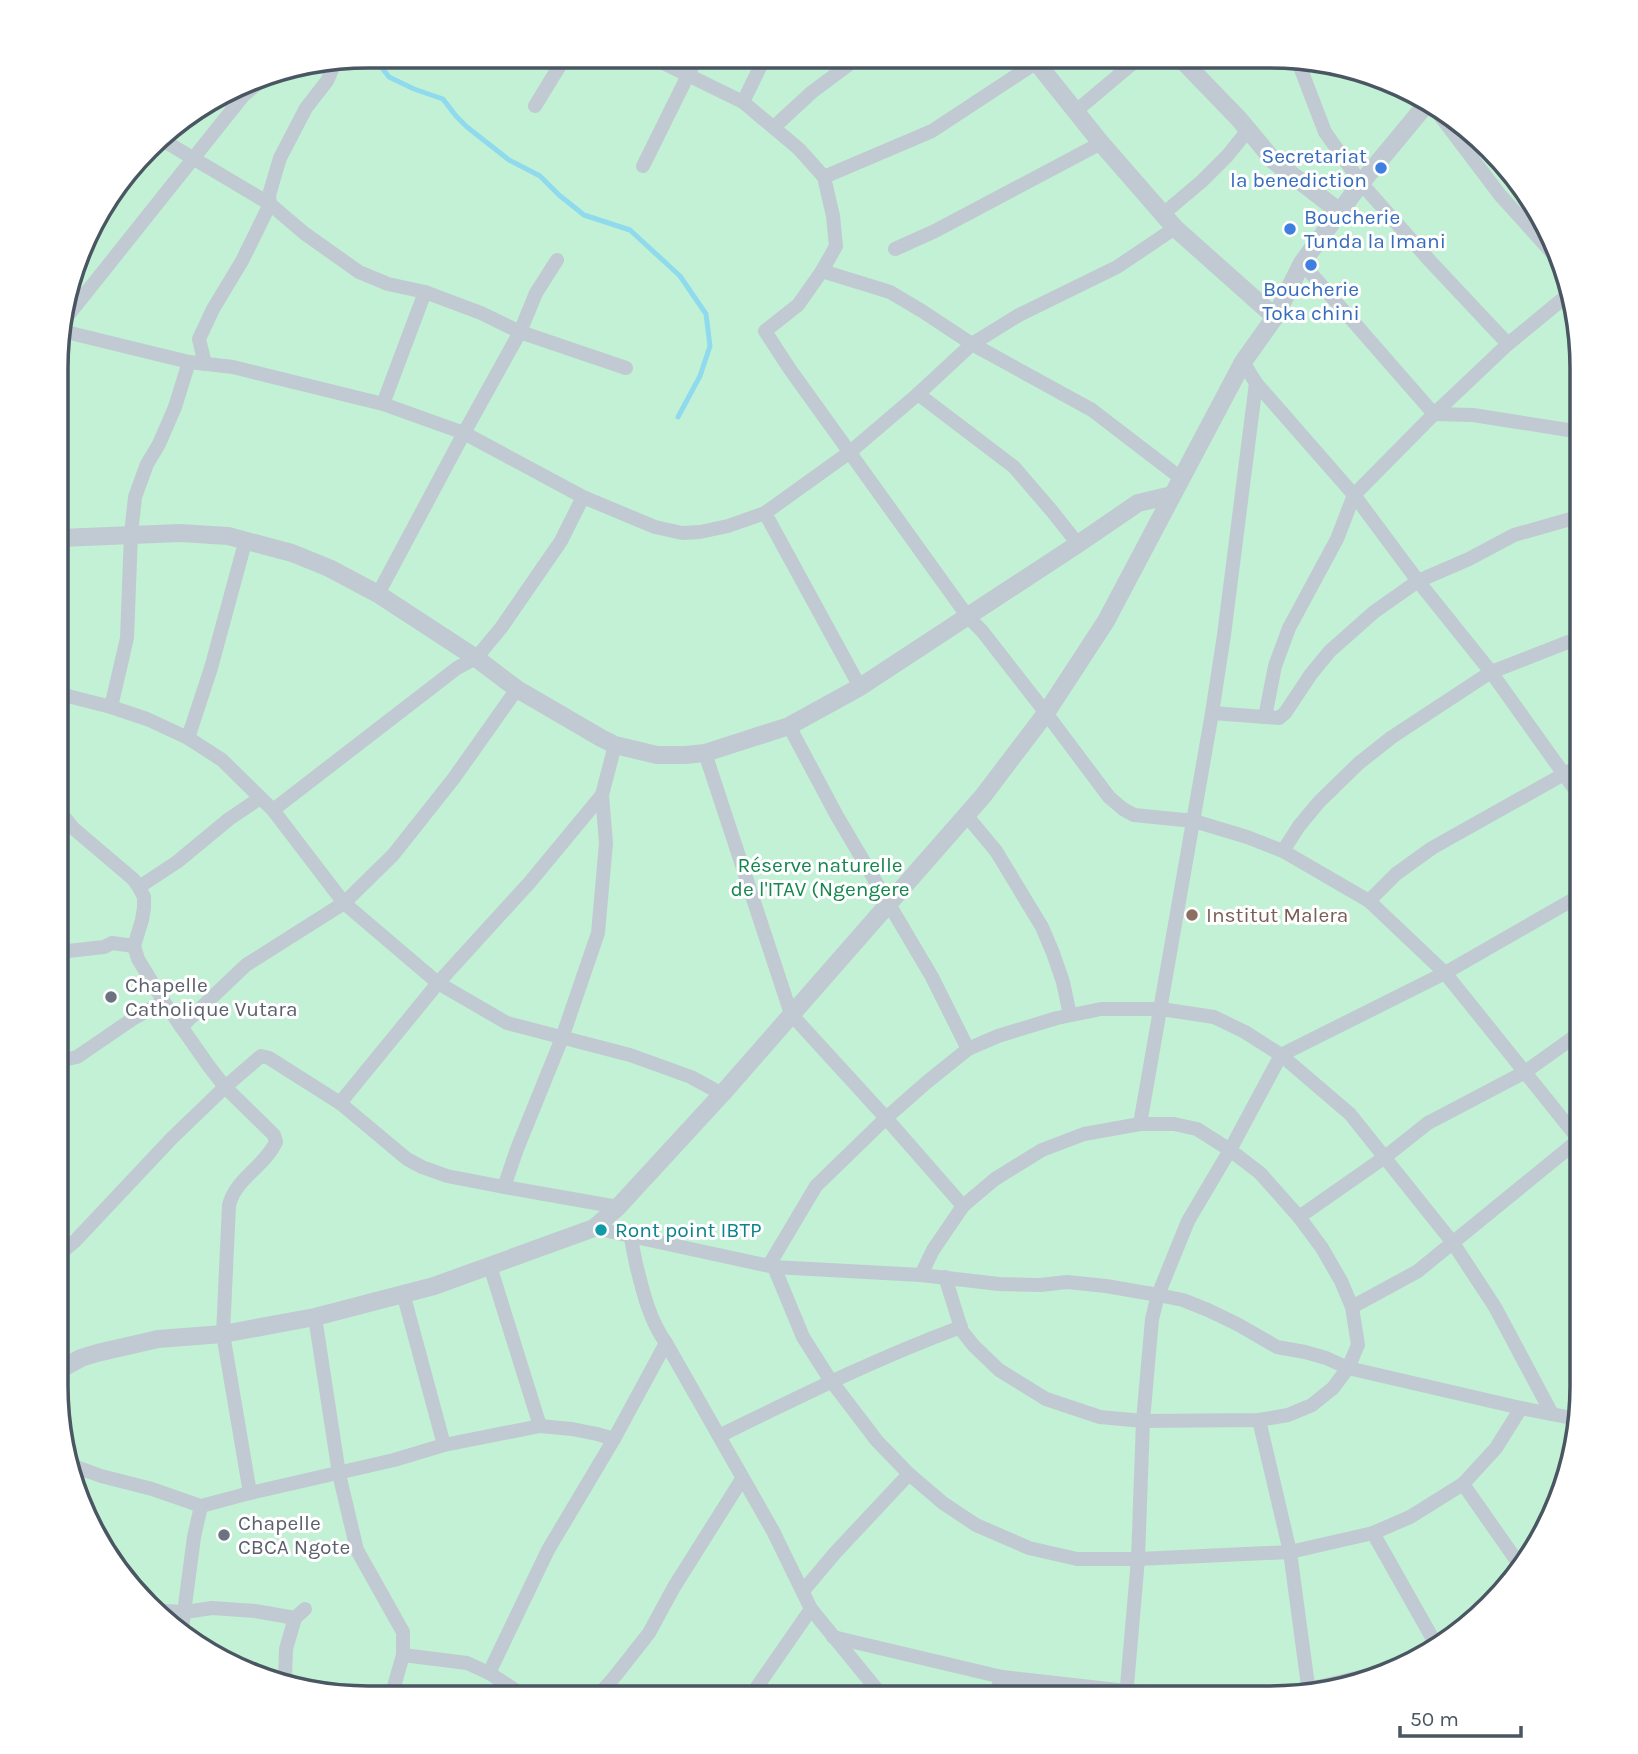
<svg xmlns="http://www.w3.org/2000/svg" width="1638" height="1754" font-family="Karla,sans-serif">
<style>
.green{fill:#c3f1d5}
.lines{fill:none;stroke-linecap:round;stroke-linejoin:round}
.stream{stroke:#90daee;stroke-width:5}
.minor{stroke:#c1cad2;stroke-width:14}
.tertiary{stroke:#c1cad2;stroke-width:18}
.shop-dot{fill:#3f7fe0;stroke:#fff;stroke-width:2.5}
.education-dot{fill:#8d6e63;stroke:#fff;stroke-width:2.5}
.worship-dot{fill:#6b7280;stroke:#fff;stroke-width:2.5}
.culture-dot{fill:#0f9aa8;stroke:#fff;stroke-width:2.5}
.labels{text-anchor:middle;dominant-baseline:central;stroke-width:6;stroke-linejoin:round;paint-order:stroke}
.shop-label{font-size:21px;fill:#366cbe;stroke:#fff;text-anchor:end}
.park-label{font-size:21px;fill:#17864f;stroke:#fff}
.education-label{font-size:21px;fill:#785e54;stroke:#fff;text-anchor:start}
.worship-label{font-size:21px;fill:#5b616d;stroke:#fff;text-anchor:start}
.culture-label{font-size:21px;fill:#0d838f;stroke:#fff;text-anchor:start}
.rim{fill:none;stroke:#4a5661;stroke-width:3.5}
</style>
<rect width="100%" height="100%" fill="#f5f3f3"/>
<polygon class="green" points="369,56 1310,59 1426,98 1529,195 1566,268 1581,349 1581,1405 1540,1541 1443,1645 1370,1681 1289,1697 349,1697 213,1656 109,1559 73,1486 57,1405 62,308 98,212 163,133 268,73"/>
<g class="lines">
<polyline class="stream" points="373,56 389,77 414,89 443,99 456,116 467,127 509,160 540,176 559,195 584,215 630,230 680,276 706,314 710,346 700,376 678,417"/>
<g class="minor">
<polyline points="651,57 743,102 799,149 824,177 833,216 836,246 822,271 798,305 765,331 789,368 968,617 982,631 1046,713 1109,797 1123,809 1134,815 1194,821 1247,837 1283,851 1369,901 1445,973 1581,1142"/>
<polyline points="1297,59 1325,132 1361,183 1430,261 1508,344"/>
<polyline points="1429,101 1500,195 1564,266"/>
<polyline points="743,102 762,63 761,57"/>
<polyline points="535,106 565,57"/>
<polyline points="1076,111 1139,58"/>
<polyline points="774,127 812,92 859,57"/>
<polyline points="159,138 270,204 304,233 359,272 388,284 425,292 481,313 520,332 626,368"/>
<polyline points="643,166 697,57"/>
<polyline points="824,177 932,131 1037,62"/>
<polyline points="1163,214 1202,181 1228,155 1248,130"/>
<polyline points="895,249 935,231 1101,143"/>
<polyline points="1302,263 1434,414 1473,415 1581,432"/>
<polyline points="822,271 890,292 922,311 972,344 1092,410 1182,479"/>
<polyline points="62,323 243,96 271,72"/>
<polyline points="62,331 189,362 233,367 383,404 464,433 583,497 655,527 682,533 700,532 728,526 765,513 850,452 918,394 972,344 1019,315 1117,267 1175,228"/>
<polyline points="1243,362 1256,383 1354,495 1418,581 1491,672 1581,798"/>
<polyline points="205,364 199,339 213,309 242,261 270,204 269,195 280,158 306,108 327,81 336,61"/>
<polyline points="918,394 1014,467 1051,510 1078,544"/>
<polyline points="383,404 425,292"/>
<polyline points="765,513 860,687"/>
<polyline points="378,594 464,433 520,332 536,293 557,260"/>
<polyline points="60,694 111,707 147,719 188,738 222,760 273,810 344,903 438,983 507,1023 630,1055 691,1077 722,1094"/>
<polyline points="111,707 127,638 131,534 135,497 147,464 159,444 175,407 189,362"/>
<polyline points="1212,713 1279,718 1285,713 1311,674 1330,651 1374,612 1418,581 1469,559 1514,535 1581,516"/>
<polyline points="1265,717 1275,666 1289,628 1337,539 1354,495 1434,414 1508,344 1570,293"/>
<polyline points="789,726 837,816 932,977 968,1049"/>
<polyline points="188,738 211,668 246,539"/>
<polyline points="705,753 791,1014 886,1118 963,1206"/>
<polyline points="273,810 457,668 476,658 501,628 561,541 583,497"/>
<path d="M60,812L73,828L133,879L139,887L144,897V908L142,920L134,946L138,959L164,1002L208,1065L225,1087L274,1135L276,1142C265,1166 236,1178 229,1205L223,1334L250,1493"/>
<polyline points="966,815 996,851 1042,927 1053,953 1063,982 1070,1015"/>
<polyline points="1283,851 1299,826 1319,802 1359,763 1392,737 1491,672 1581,637"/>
<polyline points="139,887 177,862 229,819 260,798"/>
<polyline points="1369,901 1396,874 1432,848 1564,774 1581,765"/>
<polyline points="59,953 68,951 104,947 112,943 134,946"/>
<polyline points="181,1027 246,965 344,903 393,855 454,778 517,689"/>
<polyline points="58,1061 77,1057 134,1018 164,1002"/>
<polyline points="340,1103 438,983 530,882 602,795"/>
<polyline points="1140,1124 1212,713 1224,635 1256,383"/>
<polyline points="504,1187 517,1149 562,1038 598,933 606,843 602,795 615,745"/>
<polyline points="1299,1217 1385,1157 1428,1123 1525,1072 1581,1032"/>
<polyline points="594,1228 774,1267 921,1275 999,1284 1040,1285 1067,1282 1106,1286 1158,1295 1183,1300 1208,1310 1239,1325 1277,1347 1305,1352 1326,1358 1348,1368 1521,1408 1577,1419"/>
<path d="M631,1236C632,1246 634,1254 636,1264C643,1292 649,1319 666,1343L773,1531L811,1609L883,1697"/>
<polyline points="57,1256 75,1241 172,1138 225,1087 261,1056 269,1058 340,1103 407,1159 422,1167 447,1176 504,1187 618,1207"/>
<polyline points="769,1265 816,1186 886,1118 927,1082 968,1049 998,1036 1057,1018 1101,1009 1161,1009 1214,1017 1245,1032 1281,1055 1350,1114 1453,1243 1495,1307 1552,1414"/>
<polyline points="490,1266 540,1426"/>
<polyline points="774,1267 803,1337 829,1378 877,1441 909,1474 943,1503 976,1525 1029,1548 1077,1559 1138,1559 1290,1552 1373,1533 1410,1517 1463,1484 1496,1448 1521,1408"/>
<polyline points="921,1275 933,1250 963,1206 995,1179 1042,1150 1084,1134 1140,1124 1174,1124 1197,1129 1230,1150 1260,1173 1299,1217 1322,1248 1341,1281 1352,1307 1358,1345 1348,1368 1333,1388 1312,1405 1288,1415 1259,1420 1143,1421 1100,1417 1046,1399 999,1370 974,1346 962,1331 945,1277"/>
<polyline points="403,1293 444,1445"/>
<polyline points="1352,1307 1418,1271 1581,1138"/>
<polyline points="315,1317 339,1474 357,1550 403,1632 403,1655 391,1697"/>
<polyline points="1259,1420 1290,1552 1309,1693"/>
<path d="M719,1436C799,1397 877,1358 961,1327"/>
<polyline points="68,1464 101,1476 152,1489 201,1506 250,1493 394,1460 444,1445 540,1426 572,1429 597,1434 614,1439"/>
<polyline points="1463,1484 1519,1564"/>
<polyline points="1373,1533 1438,1648"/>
<polyline points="803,1591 835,1553 909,1474"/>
<polyline points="165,1611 185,1612 212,1608 255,1611 295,1618 305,1609"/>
<polyline points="182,1628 194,1537 201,1506"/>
<polyline points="833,1637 1002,1677 1127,1691 1223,1696 1283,1695 1395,1669"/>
<polyline points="403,1655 467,1663 489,1673 526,1697"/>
<polyline points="489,1673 548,1550 614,1439 666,1343"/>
<polyline points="285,1678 286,1649 295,1618"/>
<polyline points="597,1697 616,1675 649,1633 674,1587 742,1479"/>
<polyline points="750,1697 811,1609"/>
<polyline points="994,1697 1002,1677"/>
<polyline points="1126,1697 1138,1559 1143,1421 1152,1319 1158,1295 1188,1221 1230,1150 1281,1055 1445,973 1581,895"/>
</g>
<g class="tertiary">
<polyline points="1033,58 1101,143 1175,228 1275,317"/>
<polyline points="1180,58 1239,119 1274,161 1340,212"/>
<polyline points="61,538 180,533 228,536 292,553 329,568 378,594 476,658 517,689 601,738 615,745 657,755 685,755 705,753 789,726 860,687 1078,544 1138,503 1172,495"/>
<polyline points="57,1371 81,1358 97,1353 158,1339 223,1334 315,1317 434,1286 594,1228 618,1207 722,1094 983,796 1046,713 1106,621 1243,362 1275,317 1302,263 1361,183 1429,101"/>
</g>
</g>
<g class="shop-dot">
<circle cx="1381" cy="168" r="7"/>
<circle cx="1290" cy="229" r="7"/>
<circle cx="1311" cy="265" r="7"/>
</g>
<circle class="education-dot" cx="1192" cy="915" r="7"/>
<g class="worship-dot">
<circle cx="111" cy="997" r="7"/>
<circle cx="224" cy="1535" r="7"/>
</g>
<circle class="culture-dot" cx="601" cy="1230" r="7"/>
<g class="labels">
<g class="shop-label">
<text x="1367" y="156">Secretariat<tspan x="1367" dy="24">la benediction</tspan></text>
<text x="1304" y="217" text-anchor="start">Boucherie<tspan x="1304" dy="24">Tunda la Imani</tspan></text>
<text x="1311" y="289" text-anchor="middle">Boucherie<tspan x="1311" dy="24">Toka chini</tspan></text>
</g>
<g class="park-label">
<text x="820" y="865">Réserve naturelle<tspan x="820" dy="24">de l'ITAV (Ngengere</tspan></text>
</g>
<g class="education-label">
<text x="1206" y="915">Institut Malera</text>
</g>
<g class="worship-label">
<text x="125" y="985">Chapelle<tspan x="125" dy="24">Catholique Vutara</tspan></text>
<text x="238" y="1523">Chapelle<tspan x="238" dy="24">CBCA Ngote</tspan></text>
</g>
<g class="culture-label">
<text x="615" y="1230">Ront point IBTP</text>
</g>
</g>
<path d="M0 0H1638V1754H0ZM368 68H1270A300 300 0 0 1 1570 368V1386A300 300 0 0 1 1270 1686H368A300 300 0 0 1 68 1386V368A300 300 0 0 1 368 68Z" fill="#fff" fill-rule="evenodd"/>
<path class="rim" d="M368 68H1270A300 300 0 0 1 1570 368V1386A300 300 0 0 1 1270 1686H368A300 300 0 0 1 68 1386V368A300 300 0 0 1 368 68Z"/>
<path d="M1400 1726v10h121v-10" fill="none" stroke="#4a5661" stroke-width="3.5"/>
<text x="1410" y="1726" font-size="21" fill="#4a5661" stroke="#ffffff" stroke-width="5" paint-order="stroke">50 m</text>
</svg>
